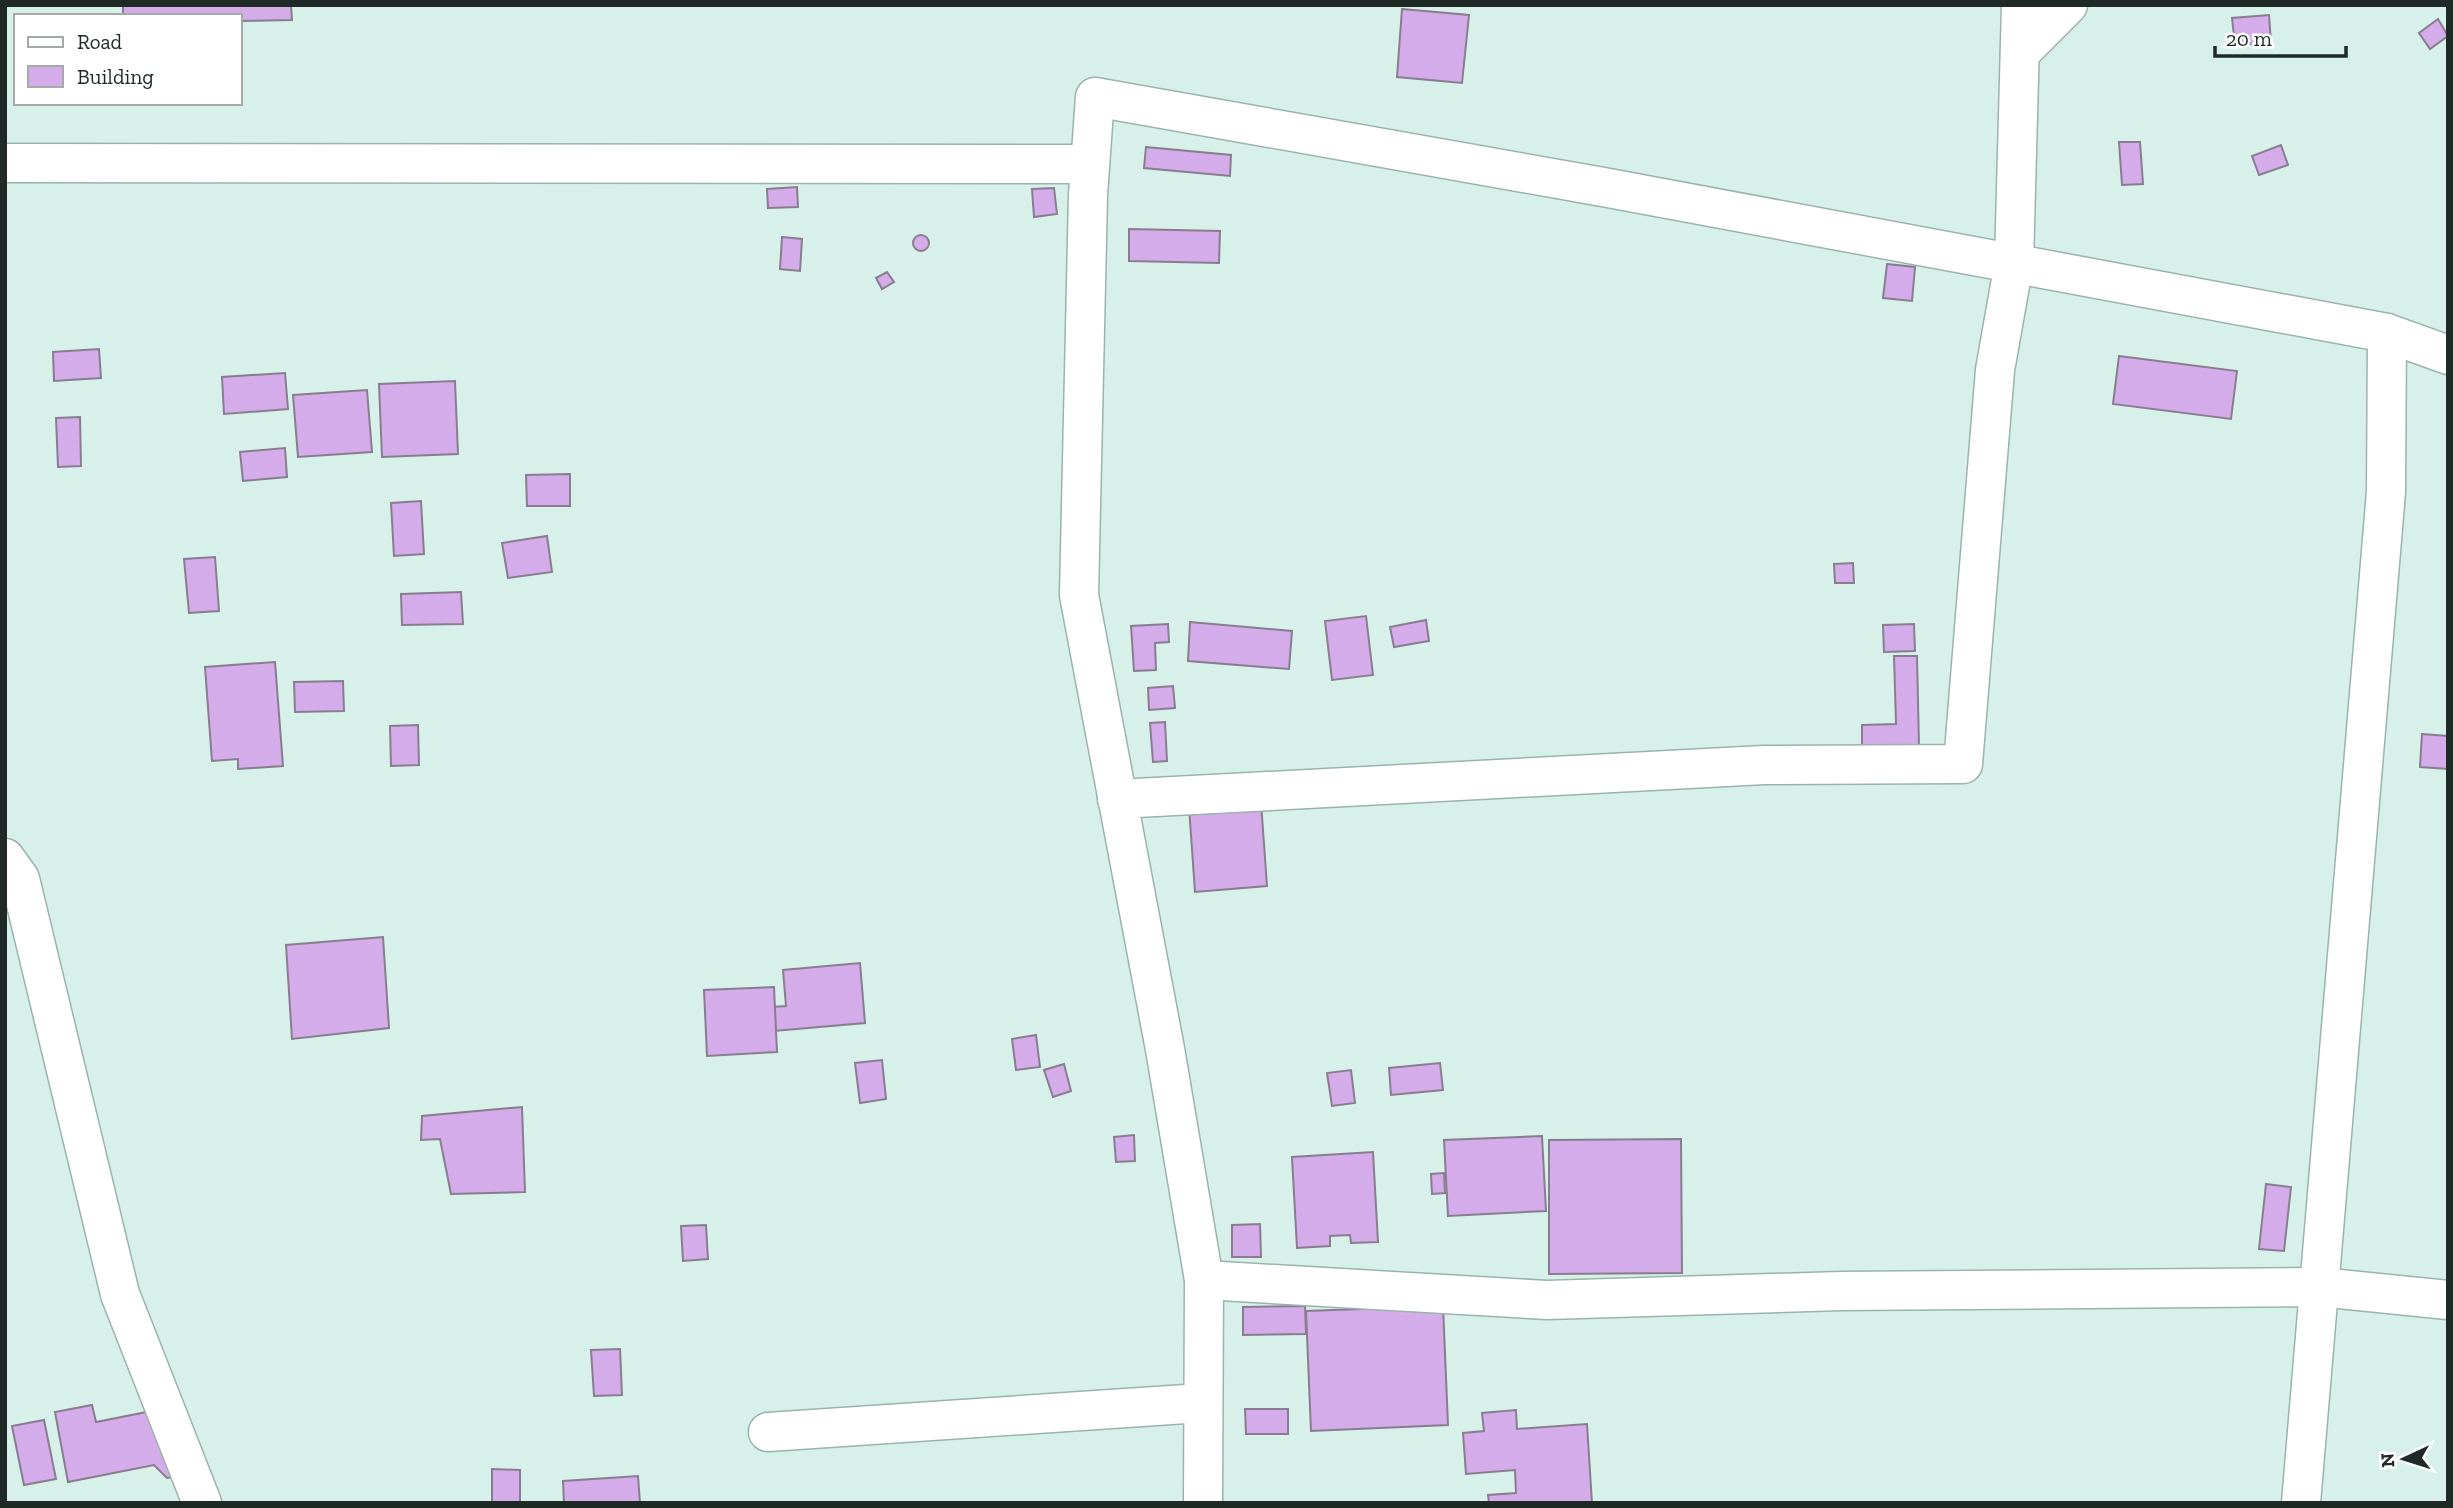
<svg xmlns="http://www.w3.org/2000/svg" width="2453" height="1508" font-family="'Zilla Slab',serif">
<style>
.building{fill:#d4acea;stroke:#887d8e;stroke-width:2}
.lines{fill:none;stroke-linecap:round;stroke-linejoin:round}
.street-casing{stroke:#9bb3ac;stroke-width:41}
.street{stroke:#fff;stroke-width:38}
</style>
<rect width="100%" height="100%" fill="#d7f1ea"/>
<g class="building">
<polygon points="123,5 291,5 292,20 240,21 240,16 123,16"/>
<polygon points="1402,9 1469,15 1462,83 1397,77"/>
<polygon points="2269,15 2271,42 2235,45 2232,18"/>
<polygon points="2438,19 2448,36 2430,49 2419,33"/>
<polygon points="2119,142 2140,142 2143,184 2122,185"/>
<polygon points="2281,145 2288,165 2259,175 2252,156"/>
<polygon points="1146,147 1231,155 1230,176 1144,168"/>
<polygon points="797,187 798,207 768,208 767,189"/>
<polygon points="1054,188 1057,214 1034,217 1032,189"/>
<polygon points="1129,229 1220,231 1219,263 1129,261"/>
<circle cx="921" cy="243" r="8"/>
<polygon points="782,237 802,239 800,271 780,269"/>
<polygon points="1887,264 1915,267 1912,301 1883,298"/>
<polygon points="887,272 894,282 882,289 876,278"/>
<polygon points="99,349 101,378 54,381 53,352"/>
<polygon points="2119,356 2237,371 2231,419 2113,404"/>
<polygon points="285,373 288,409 224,414 222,377"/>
<polygon points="455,381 458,454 382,457 379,384"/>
<polygon points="367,390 372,452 298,457 293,395"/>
<polygon points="80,417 81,466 58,467 56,418"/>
<polygon points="285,448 287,477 243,481 240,452"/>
<polygon points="570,474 570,506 527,506 526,475"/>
<polygon points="421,501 424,554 394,556 391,503"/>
<polygon points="547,536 552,572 508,578 502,543"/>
<polygon points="215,557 219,611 189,613 184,559"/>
<polygon points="1853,563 1854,583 1835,583 1834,564"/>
<polygon points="461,592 463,624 402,625 401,594"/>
<polygon points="1366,616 1373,675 1332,680 1325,621"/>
<polygon points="1426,620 1429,641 1394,647 1390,627"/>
<polygon points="1190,622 1292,631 1289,669 1188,661"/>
<polygon points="1168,624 1169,642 1155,643 1156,670 1134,671 1131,626"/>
<polygon points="1914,624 1915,651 1884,652 1883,625"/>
<polygon points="1894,656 1917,656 1919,746 1862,747 1862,725 1896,724"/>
<polygon points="275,662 283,766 238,769 238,759 212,761 205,667"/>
<polygon points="343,681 344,711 295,712 294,682"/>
<polygon points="1173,686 1175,708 1149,710 1148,688"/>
<polygon points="1165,722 1167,761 1153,762 1150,723"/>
<polygon points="418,725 419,765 391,766 390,726"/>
<polygon points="2422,734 2448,736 2448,769 2420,767"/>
<polygon points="1261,802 1267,886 1195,892 1189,807"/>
<polygon points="383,937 389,1028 292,1039 286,945"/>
<polygon points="860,963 865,1023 774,1031 771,1007 786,1006 783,970"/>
<polygon points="774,987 777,1052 707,1056 704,990"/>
<polygon points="1036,1035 1040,1067 1016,1070 1012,1039"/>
<polygon points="882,1060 886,1099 860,1103 855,1063"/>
<polygon points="1440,1063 1443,1090 1391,1095 1389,1068"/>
<polygon points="1064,1064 1071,1091 1053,1097 1044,1070"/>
<polygon points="1351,1070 1355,1103 1332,1106 1327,1073"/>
<polygon points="522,1107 525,1192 451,1194 440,1139 421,1140 422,1116"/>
<polygon points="1134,1135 1135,1161 1116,1162 1114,1137"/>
<polygon points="1542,1136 1546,1211 1448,1216 1444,1140"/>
<polygon points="1681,1139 1682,1273 1549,1274 1549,1140"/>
<polygon points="1373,1152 1378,1242 1351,1243 1350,1235 1330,1236 1330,1246 1297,1248 1292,1157"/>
<polygon points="1444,1173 1445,1193 1432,1194 1431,1174"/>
<polygon points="2266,1184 2291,1187 2284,1251 2259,1249"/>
<polygon points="1260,1224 1261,1257 1232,1257 1232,1225"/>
<polygon points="706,1225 708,1259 683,1261 681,1226"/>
<polygon points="1305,1306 1306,1334 1243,1335 1243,1307"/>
<polygon points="1443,1306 1448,1425 1311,1431 1306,1311"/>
<polygon points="620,1349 622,1395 594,1396 591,1350"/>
<polygon points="92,1405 96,1422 172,1407 185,1475 167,1478 154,1465 68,1482 55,1412"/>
<polygon points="1245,1409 1288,1409 1288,1434 1246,1434"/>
<polygon points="1516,1410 1517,1429 1587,1424 1592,1503 1489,1503 1488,1495 1516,1493 1515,1470 1466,1474 1463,1433 1484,1431 1482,1413"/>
<polygon points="44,1420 56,1479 24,1485 12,1426"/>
<polygon points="492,1469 520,1470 520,1503 492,1503"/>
<polygon points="638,1476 640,1503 564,1503 563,1481"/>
</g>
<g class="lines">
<g class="street-casing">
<g id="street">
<polyline points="2020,53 2068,5"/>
<polyline points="5,163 1090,164"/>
<polyline points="1117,799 1764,765 1963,764 1995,370 2014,263 2021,5"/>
<polyline points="5,858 20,879 120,1294 202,1503"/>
<polyline points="1204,1280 1547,1300 1841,1291 2320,1287 2448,1300"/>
<polyline points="768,1432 1201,1403"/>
<polyline points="1203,1503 1204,1280 1165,1049 1079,595 1088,195 1095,97 1603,187 2387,333 2448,355"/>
<polyline points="2301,1503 2386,492 2387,333"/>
</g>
</g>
<use href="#street" class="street"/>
</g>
<rect width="2453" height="1508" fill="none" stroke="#1f2926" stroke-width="14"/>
<rect x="14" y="14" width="228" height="91" fill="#ffffff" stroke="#a5a9a8" stroke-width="2"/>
<rect x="28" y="37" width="35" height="10" fill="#ffffff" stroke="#a5a9a8" stroke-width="2"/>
<text x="77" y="49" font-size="21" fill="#1f2926">Road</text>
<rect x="28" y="66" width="35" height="21" fill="#d4acea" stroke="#a5a9a8" stroke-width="2"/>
<text x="77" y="84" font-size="21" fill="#1f2926">Building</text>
<g transform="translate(2404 1459) rotate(266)" stroke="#ffffff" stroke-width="5" paint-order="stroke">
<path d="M0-5L12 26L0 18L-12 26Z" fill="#1f2926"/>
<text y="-10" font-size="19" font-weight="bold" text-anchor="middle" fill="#1f2926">N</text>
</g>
<path d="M2215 46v10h131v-10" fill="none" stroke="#1f2926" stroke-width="3.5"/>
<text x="2226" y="46" font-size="21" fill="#1f2926" stroke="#ffffff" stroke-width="5" paint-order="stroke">20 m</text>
</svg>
